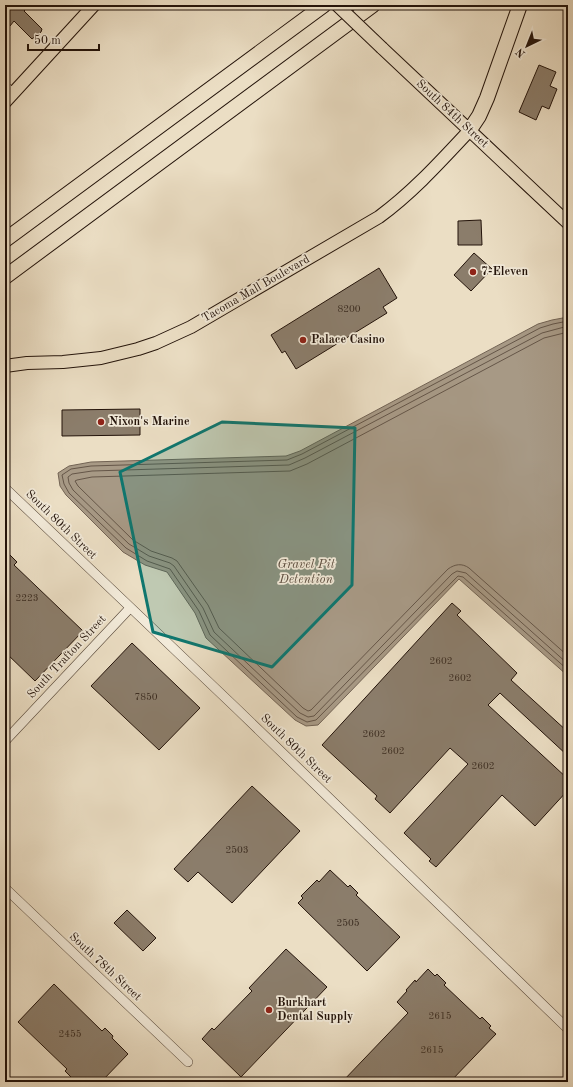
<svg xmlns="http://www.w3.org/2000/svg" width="573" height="1087" font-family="'Old Standard TT',serif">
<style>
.water{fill:#a79985;stroke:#726354}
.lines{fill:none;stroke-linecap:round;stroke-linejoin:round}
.shore{stroke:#655648;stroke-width:1}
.building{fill:#8b7d6b;stroke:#23130a}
.minor-casing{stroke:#554638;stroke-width:10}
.major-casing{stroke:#23130a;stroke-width:14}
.highway-casing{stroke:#23130a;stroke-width:16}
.minor{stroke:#f2ead9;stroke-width:9}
.major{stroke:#ebdec4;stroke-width:12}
.highway{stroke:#ebdec4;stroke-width:14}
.major-bridge-casing{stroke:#23130a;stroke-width:14;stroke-linecap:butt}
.major-bridge{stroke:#ebdec4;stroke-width:12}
.marked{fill:#0f766e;fill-opacity:0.2;stroke:#0f766e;stroke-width:3;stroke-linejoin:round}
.poi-dot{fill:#8f2418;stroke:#f2ead9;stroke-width:1.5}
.labels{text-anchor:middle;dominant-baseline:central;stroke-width:3.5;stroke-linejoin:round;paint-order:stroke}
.number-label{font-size:10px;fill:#3d2e22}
.street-label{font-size:12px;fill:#23130a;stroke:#f2ead9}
.poi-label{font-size:12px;font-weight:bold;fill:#23130a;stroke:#f2ead9;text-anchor:start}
.water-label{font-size:13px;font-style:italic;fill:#5e4f41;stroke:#f2ead9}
</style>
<rect width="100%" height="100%" fill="#ebdec4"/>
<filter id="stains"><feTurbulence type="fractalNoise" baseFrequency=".005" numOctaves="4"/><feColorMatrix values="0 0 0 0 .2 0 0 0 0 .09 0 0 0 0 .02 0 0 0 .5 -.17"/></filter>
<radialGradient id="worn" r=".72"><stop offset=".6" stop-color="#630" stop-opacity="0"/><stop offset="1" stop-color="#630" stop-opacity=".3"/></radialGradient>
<polygon class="water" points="568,317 568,676 459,579 318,725 306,726 295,720 206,638 195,613 167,572 145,565 123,552 66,495 60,486 58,473 69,466 91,462 286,456 300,451 538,324 552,320"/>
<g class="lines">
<g class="shore">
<polyline points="568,321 553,324 540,328 302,454 287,460 91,466 71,469 62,475 64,484 69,493 126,548 147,561 170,569 199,611 210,635 297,717 307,722 316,720 458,576 463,577 568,670"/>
<polyline points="568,326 542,333 305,458 289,465 92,471 72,474 68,477 69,483 73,490 129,544 149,556 170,563 174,566 203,608 214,632 300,713 308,717 314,716 452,574 457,571 466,573 568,664"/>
<path d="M568,332L544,338L307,464L290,471L92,477L77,480L75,481L78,486L133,540L151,551L172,558L177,561L208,605L219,628L303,708L308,711L311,710L448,569C455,564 462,563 469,568L568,656"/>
</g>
</g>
<g class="building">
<polygon points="5,5 30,5 24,11 42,29 41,32 32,39 14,21 10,26 5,21"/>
<polygon points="539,65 556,72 550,86 557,89 549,109 542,106 536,120 519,112"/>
<polygon points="481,220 482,245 458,245 458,221"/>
<polygon points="474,253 492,269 471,291 454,275"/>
<polygon points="379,268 397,298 383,307 387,313 296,369 285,351 282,353 271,335"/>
<polygon points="140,409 140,435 62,436 62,410"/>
<polygon points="5,550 17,562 14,565 83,631 35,681 5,652"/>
<polygon points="452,603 461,611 457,615 517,673 511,680 568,732 568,756 500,693 488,705 568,779 568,790 535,826 502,795 436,867 429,861 431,859 404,833 468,764 450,748 390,813 375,799 377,796 322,745"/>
<polygon points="132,643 200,708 159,750 91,686"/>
<polygon points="252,786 300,831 232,903 198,872 188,882 174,869"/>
<polygon points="330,870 348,887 350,885 358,893 356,895 400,937 367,971 298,903 303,898 301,896 317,880 319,882"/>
<polygon points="127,910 156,938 143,951 114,923"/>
<polygon points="286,949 327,987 241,1077 202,1039 212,1028 214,1030 252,991 249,988"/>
<polygon points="428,969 435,976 437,974 446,983 444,985 480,1019 482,1017 491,1026 489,1028 496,1034 450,1082 342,1082 408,1013 397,1002 407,991 406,990 415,980 416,982"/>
<polygon points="54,984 102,1031 105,1028 113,1036 112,1038 128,1054 101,1082 80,1082 75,1077 73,1079 65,1071 67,1069 18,1022"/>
</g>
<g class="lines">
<g class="minor-casing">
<g id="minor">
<polyline points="5,86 13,94"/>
<polyline points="5,488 236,708 568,1029"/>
<polyline points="5,741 130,608"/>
<polyline points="5,888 188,1062"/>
</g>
</g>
<g class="major-casing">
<g id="major">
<polyline points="382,48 568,223"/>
<polyline points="5,102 94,5"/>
<path d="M5,366L27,363L63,362L101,358L138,349L156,343L191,327L379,217C413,192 440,162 469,131"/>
</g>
</g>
<g class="highway-casing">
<g id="highway">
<polyline points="469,131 479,116 487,98 520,5"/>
<polyline points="5,240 324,5"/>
<polyline points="5,277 373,5"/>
</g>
</g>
<use href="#minor" class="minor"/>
<use href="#major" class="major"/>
<use href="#highway" class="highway"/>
<g class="major-bridge-casing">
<polyline id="major-bridge" points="337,5 382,48"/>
</g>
<use href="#major-bridge" class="major-bridge"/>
</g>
<path class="marked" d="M222,422L355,428L352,585L272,667L153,632L120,472Z"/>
<g class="poi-dot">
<circle cx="473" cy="272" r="4"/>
<circle cx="303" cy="340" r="4"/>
<circle cx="101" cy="422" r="4"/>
<circle cx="269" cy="1010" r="4"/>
</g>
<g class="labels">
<g class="number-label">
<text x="349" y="309">8200</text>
<text x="27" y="598">2223</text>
<text x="441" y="661">2602</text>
<text x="460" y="678">2602</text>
<text x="146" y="697">7850</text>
<text x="374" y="734">2602</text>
<text x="393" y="751">2602</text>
<text x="483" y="766">2602</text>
<text x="237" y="850">2503</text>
<text x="348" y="923">2505</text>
<text x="440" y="1016">2615</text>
<text x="70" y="1034">2455</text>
<text x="432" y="1050">2615</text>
</g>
<g class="street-label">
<text transform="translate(452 114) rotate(43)">South 84th Street</text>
<text transform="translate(256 289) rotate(-30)">Tacoma Mall Boulevard</text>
<text transform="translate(61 525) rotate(44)">South 80th Street</text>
<text transform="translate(67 657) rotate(-47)">South Trafton Street</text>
<text transform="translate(296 749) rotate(44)">South 80th Street</text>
<text transform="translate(105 967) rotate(43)">South 78th Street</text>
</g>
<g class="poi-label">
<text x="481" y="272">7-Eleven</text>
<text x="311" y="340">Palace Casino</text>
<text x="109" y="422">Nixon's Marine</text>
<text x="277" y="1003">Burkhart<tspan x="277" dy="14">Dental Supply</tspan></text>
</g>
<g class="water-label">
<text x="306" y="564">Gravel Pit<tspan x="306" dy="15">Detention</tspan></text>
</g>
</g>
<rect width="573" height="1087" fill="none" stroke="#ebdec4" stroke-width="20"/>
<rect x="6" y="6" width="561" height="1075" fill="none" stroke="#23130a" stroke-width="2"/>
<rect x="10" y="10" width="553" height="1067" fill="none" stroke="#23130a"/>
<g transform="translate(527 46) rotate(223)" stroke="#f2ead9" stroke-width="3" paint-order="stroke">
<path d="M0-3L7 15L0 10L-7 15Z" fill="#23130a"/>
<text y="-6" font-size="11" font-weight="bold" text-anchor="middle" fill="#23130a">N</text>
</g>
<path d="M28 44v6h71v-6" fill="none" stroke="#23130a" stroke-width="2"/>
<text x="34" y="44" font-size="12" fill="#23130a" stroke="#f2ead9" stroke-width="3" paint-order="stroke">50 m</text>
<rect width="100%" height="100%" filter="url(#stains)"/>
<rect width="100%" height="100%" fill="url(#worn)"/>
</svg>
